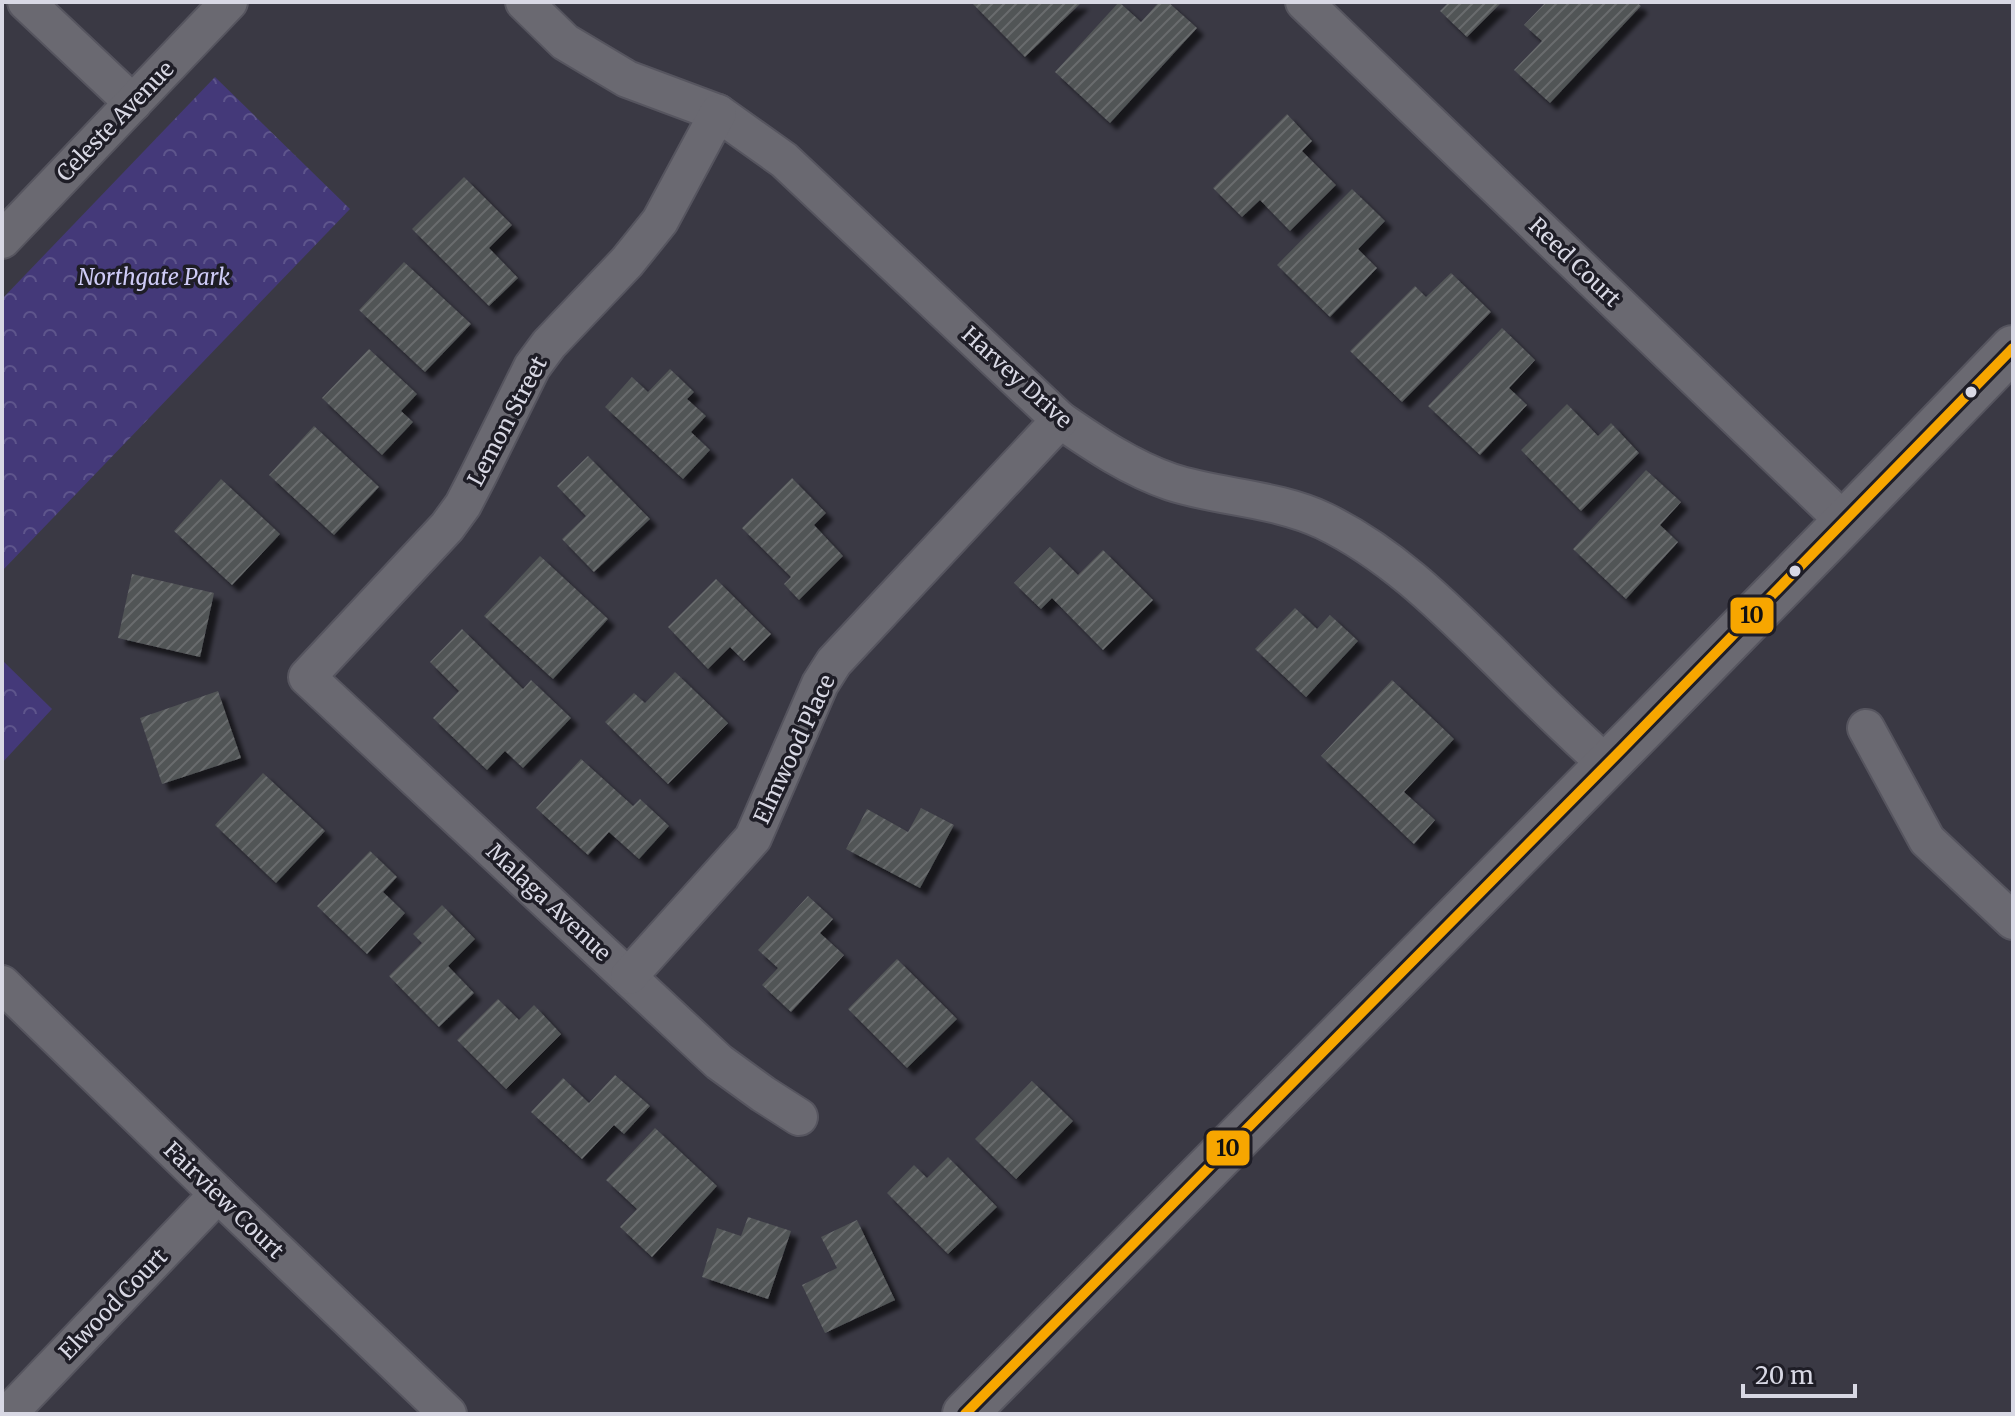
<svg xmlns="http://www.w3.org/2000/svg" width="2015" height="1416" font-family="Merriweather,serif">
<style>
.park{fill:url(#park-crowns)}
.building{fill:url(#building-hatch);filter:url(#shadow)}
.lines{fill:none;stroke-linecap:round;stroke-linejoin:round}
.street-casing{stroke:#56555f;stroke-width:40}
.secondary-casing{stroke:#56555f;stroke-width:48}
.street{stroke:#6a6971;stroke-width:36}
.secondary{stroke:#6a6971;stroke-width:44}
.bus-1-casing{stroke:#1e1d26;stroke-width:16}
.bus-1{stroke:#f7a600;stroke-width:10}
.bus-dot{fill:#d8d8e4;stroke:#1e1d26;stroke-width:3}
.labels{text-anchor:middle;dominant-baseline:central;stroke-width:7;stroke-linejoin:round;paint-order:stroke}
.street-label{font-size:22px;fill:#d8d8e4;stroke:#1e1d26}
.park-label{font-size:22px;font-style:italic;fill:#cecbf6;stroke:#1e1d26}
.line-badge{stroke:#1e1d26;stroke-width:3}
.pale-badge-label{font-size:22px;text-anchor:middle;font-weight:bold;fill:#111}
</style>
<defs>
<pattern id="park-crowns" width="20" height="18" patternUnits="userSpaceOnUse" patternTransform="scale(2)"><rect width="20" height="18" fill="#443979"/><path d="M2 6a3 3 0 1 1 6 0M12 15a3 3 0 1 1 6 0" fill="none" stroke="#5e558c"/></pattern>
<pattern id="building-hatch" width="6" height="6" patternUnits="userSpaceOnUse" patternTransform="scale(2)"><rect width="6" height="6" fill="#515456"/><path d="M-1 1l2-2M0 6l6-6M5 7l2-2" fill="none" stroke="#696c6e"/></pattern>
<filter id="shadow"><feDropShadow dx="7" dy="7" stdDeviation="2" flood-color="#0009"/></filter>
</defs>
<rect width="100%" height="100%" fill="#3a3944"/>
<g class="park">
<polygon points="215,77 350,209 2,571 2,299"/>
<polygon points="2,660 52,709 2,763"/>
</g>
<g class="building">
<polygon points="971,2 1082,2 1025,57"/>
<polygon points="1119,2 1141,22 1159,2 1168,2 1197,28 1110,123 1055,72"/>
<polygon points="1449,2 1502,2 1467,37 1440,11"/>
<polygon points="1546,2 1636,2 1641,6 1550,103 1514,70 1542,41 1524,25"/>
<polygon points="1287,114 1312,141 1302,151 1336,185 1290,231 1260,200 1242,217 1213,188"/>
<polygon points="464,177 512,225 489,248 518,278 489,306 412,229"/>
<polygon points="1352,189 1385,221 1358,249 1377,268 1330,317 1277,265"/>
<polygon points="404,262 471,324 425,372 359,310"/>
<polygon points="1451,273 1491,312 1402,402 1350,351 1415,286 1426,297"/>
<polygon points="1502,328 1535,360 1509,388 1527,405 1480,455 1428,406"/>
<polygon points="369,349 417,394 401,411 413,422 382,455 322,398"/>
<polygon points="670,369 694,392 687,399 706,416 691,432 710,450 683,479 605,407 632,377 648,392"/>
<polygon points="1567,404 1598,436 1611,423 1639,453 1581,511 1521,450"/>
<polygon points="314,426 379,487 334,535 269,475"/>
<polygon points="588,456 650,519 594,572 562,539 586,516 557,486"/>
<polygon points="1646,470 1681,502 1660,525 1678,542 1626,599 1573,549"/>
<polygon points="792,478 826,513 814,525 843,556 799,600 784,584 791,577 742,528"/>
<polygon points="221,479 280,534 232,585 174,531"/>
<polygon points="1050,547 1078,575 1103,550 1153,600 1103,650 1052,598 1041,609 1014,583"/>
<polygon points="540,556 608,619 553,679 484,616"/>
<polygon points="132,574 214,593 200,657 118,638"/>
<polygon points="716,579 771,634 744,661 730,647 708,669 668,627"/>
<polygon points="1295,608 1317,629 1330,615 1358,641 1306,697 1255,649"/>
<polygon points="462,629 523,689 531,680 571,718 523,768 505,751 487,770 433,718 459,691 430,662"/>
<polygon points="675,672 728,723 668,784 605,722 634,693 645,703"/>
<polygon points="1392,680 1454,739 1404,792 1435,820 1414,844 1321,756"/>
<polygon points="218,691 241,758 162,784 140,718"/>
<polygon points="581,759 633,806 640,799 669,826 639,859 609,832 588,855 536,808"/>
<polygon points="263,773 325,831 276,883 215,825"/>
<polygon points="921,808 954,825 920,888 846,849 867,809 908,832"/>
<polygon points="370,851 397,877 383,892 405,913 367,954 317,906"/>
<polygon points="808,896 833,919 820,933 844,955 791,1012 762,985 778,968 758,950"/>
<polygon points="442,905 475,939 448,966 474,993 439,1027 389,976 422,943 413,934"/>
<polygon points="897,959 957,1019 907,1068 848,1009"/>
<polygon points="498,999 519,1020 534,1005 561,1034 506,1089 457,1040"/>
<polygon points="615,1075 650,1106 624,1134 614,1125 582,1159 531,1112 563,1078 589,1103"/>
<polygon points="1032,1081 1073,1121 1016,1179 975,1139"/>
<polygon points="655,1128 717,1186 652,1257 620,1227 637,1209 606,1180"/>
<polygon points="948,1157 997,1207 948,1254 887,1193 914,1165 927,1178"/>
<polygon points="748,1217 791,1231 768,1299 702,1277 717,1228 741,1236"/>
<polygon points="857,1220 895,1300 825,1333 802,1285 837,1268 821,1237"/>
</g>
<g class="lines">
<g class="street-casing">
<g id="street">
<polyline points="26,2 133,103"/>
<path d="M524,2L565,42L627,79L718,113L784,160L1060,420C1095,444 1130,468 1171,482C1220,498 1276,498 1324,521C1392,554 1444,607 1498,660C1534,696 1570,731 1607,765"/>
<polyline points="1304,2 1845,522"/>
<polyline points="718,113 660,221 627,262 549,344 532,367 478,476 463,505 447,527 307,677 719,1062 763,1094 799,1117"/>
<polyline points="2,240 229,2"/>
<polyline points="1866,728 1927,840 2013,921"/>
<polyline points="629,976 753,838 820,684 834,662 1060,420"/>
<polyline points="2,984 218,1194 448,1414"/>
<polyline points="8,1414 218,1194"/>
</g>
</g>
<g class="secondary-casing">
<path id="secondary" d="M965,1414C1315,1059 1668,707 2013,348"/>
</g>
<use href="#street" class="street"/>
<use href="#secondary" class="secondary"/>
<g class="bus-1-casing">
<polyline id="bus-1" points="965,1414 1622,749 2013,348"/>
</g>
<use href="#bus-1" class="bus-1"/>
</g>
<g class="bus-dot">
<circle cx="1971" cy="392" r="7"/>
<circle cx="1795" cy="571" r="7"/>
</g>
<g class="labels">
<g class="street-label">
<text transform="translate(115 121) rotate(-46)">Celeste Avenue</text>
<text transform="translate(1575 262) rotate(44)">Reed Court</text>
<text transform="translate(1017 377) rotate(42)">Harvey Drive</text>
<text transform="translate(507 421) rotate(-62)">Lemon Street</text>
<text transform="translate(794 749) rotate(-65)">Elmwood Place</text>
<text transform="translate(549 902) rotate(43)">Malaga Avenue</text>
<text transform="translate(224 1200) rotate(44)">Fairview Court</text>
<text transform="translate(113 1304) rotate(-46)">Elwood Court</text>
</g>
<g class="park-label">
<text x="154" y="277">Northgate Park</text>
</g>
</g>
<g class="line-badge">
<rect x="1729" y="596" width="46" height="39" rx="8" fill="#f7a600"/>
<rect x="1205" y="1129" width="46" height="38" rx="8" fill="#f7a600"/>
</g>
<g class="pale-badge-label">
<text x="1752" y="623">10</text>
<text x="1228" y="1156">10</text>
</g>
<rect width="2015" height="1416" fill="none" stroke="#d8d8e4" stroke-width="8"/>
<path d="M1743 1384v12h112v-12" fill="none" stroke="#d8d8e4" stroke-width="4"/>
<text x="1755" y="1384" font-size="24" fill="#d8d8e4" stroke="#1e1d26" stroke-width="6" paint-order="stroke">20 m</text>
</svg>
